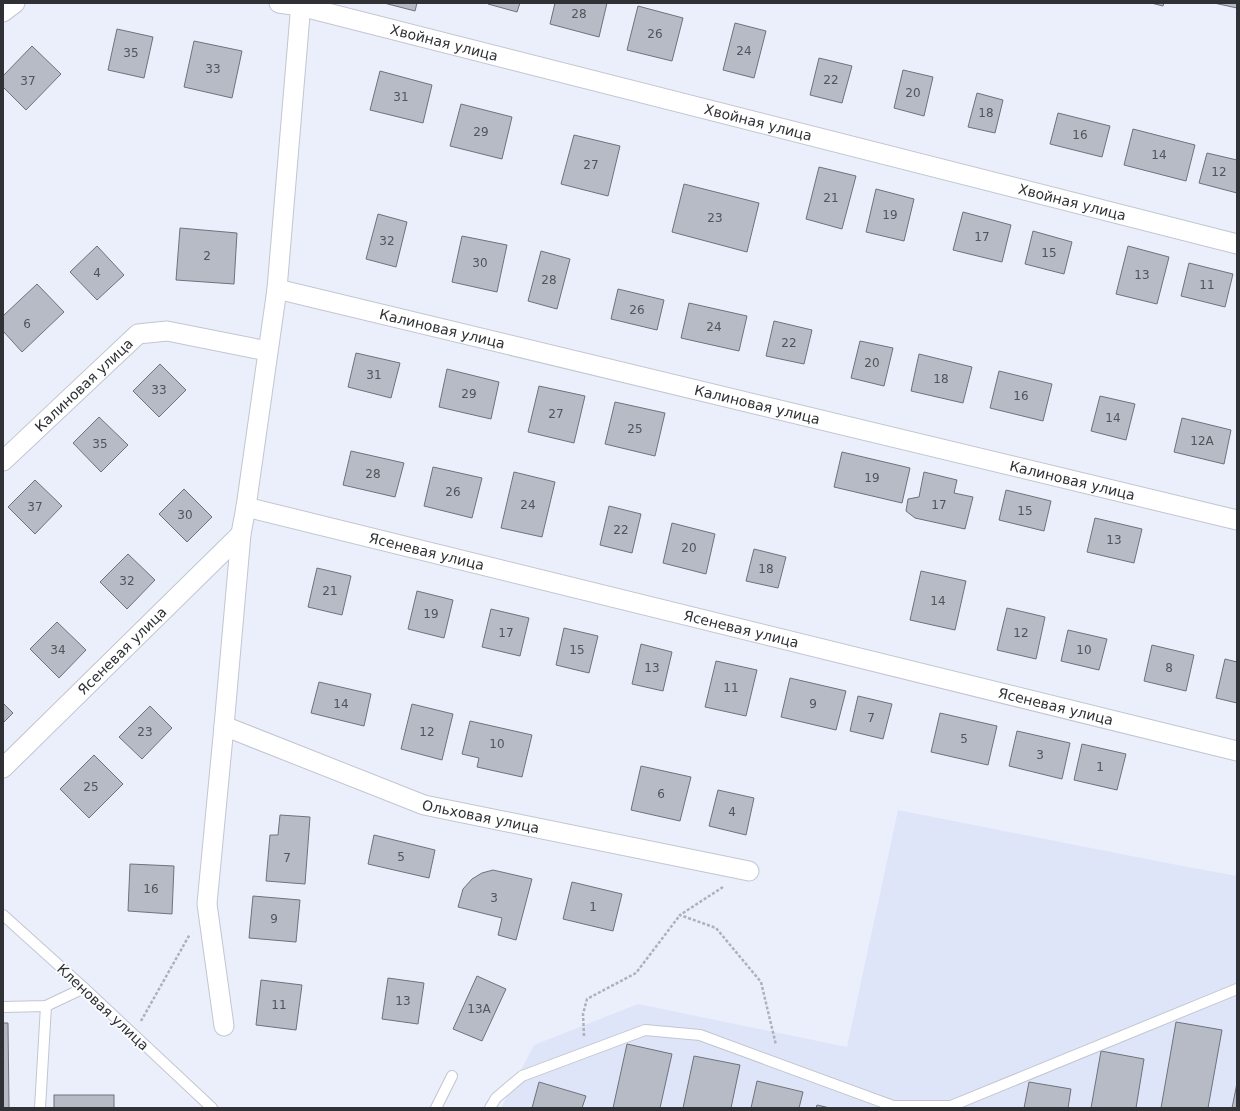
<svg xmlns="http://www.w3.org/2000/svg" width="1240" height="1111" font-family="'DejaVu Sans',sans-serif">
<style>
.built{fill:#dfe5f8}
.building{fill:#b7bbc6;stroke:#6e727c}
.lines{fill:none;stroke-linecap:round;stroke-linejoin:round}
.lane-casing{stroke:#c1c6d1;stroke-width:12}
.street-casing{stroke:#c1c6d1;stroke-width:21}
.path{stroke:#adb1ba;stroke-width:2.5;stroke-dasharray:3 2;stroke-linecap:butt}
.lane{stroke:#fff;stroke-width:10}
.street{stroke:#fff;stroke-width:19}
.labels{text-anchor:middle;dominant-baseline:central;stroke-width:3.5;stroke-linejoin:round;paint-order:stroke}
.number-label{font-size:12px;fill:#515459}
.street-label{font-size:14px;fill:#2f3135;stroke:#fcfdff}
</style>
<rect width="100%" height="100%" fill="#ebeffb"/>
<polygon class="built" points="898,810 1172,864 1237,876 1237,1108 501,1108 534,1045 638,1004 847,1047"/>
<g class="building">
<polygon points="384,3 417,3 415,11"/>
<polygon points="488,3 520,3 517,12 488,4"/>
<polygon points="555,3 607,3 599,37 550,24"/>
<polygon points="1151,3 1164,3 1163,6"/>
<polygon points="1214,3 1237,3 1237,8"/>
<polygon points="638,6 683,18 672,61 627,50"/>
<polygon points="735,23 766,31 754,78 723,70"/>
<polygon points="117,29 153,37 144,78 108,70"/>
<polygon points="194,41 242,51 232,98 184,87"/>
<polygon points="32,46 61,74 26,110 3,87 3,76"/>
<polygon points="819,58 852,66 842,103 810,95"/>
<polygon points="903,70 933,77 924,116 894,108"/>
<polygon points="380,71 432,85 423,123 370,110"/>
<polygon points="977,93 1003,100 995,133 968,127"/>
<polygon points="461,104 512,117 502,159 450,146"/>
<polygon points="1058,113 1110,126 1102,157 1050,144"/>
<polygon points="1133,129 1195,145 1186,181 1124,165"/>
<polygon points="574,135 620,146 608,196 561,184"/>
<polygon points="1207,153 1237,160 1237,193 1199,183"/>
<polygon points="819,167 856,176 842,229 806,219"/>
<polygon points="684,184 759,203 747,252 672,232"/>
<polygon points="876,189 914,199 904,241 866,232"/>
<polygon points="963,212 1011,225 1002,262 953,250"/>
<polygon points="378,214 407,222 396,267 366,259"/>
<polygon points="180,228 237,233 234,284 176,280"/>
<polygon points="1033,231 1072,242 1064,274 1025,264"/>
<polygon points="462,236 507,245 497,292 452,282"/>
<polygon points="97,246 124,275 97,300 70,272"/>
<polygon points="1128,246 1169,257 1157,304 1116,294"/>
<polygon points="541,251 570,259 557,309 528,301"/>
<polygon points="1189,263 1233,274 1225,307 1181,296"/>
<polygon points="37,284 64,312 22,352 3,331 3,316"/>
<polygon points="618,289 664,300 657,330 611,319"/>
<polygon points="689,303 747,316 739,351 681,338"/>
<polygon points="774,321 812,330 804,364 766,356"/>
<polygon points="860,341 893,348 884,386 851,378"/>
<polygon points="356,353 400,363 391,398 348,387"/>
<polygon points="919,354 972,367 963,403 911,391"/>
<polygon points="160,364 186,390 159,417 133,391"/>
<polygon points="447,369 499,382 491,419 439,407"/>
<polygon points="999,371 1052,384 1043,421 990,408"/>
<polygon points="539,386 585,396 574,443 528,432"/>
<polygon points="1100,396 1135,404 1126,440 1091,431"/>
<polygon points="615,402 665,413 655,456 605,444"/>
<polygon points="99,417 128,445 101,472 73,443"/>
<polygon points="1182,418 1231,430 1224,464 1174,452"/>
<polygon points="351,451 404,463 395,497 343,485"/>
<polygon points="842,452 910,468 902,503 834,487"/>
<polygon points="433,467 482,478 472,518 424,506"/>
<polygon points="514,472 555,482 542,537 501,528"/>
<polygon points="924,472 957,480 954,493 973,497 965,529 915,518 906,511 908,499 919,497"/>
<polygon points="35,480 62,506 35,534 8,507"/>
<polygon points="184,489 212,517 187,542 159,514"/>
<polygon points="1006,490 1051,501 1044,531 999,520"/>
<polygon points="609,506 641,514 632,553 600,545"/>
<polygon points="1095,518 1142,529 1134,563 1087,552"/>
<polygon points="672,523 715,534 706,574 663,563"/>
<polygon points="754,549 786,557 778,588 746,581"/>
<polygon points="128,554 155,580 127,609 100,582"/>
<polygon points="317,568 351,576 342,615 308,607"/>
<polygon points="921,571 966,581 955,630 910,620"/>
<polygon points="417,591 453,600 444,638 408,629"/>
<polygon points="1007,608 1045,617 1036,659 997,650"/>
<polygon points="491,609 529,618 520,656 482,647"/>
<polygon points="57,622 86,650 59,678 30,649"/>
<polygon points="564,628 598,636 589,673 556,665"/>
<polygon points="1068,630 1107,639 1099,670 1061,661"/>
<polygon points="641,644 672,652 663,691 632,684"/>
<polygon points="1152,645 1194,655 1186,691 1144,681"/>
<polygon points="1225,659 1237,662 1237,703 1216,698"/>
<polygon points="716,661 757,670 746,716 705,707"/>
<polygon points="790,678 846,691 836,730 781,717"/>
<polygon points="319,682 371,694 364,726 311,713"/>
<polygon points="858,696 892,704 883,739 850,731"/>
<polygon points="3,703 13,713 3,723"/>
<polygon points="412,704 453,714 442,760 401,749"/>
<polygon points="150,706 172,728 142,759 119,737"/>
<polygon points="940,713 997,726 988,765 931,752"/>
<polygon points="470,721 532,735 522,777 477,767 479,758 462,754"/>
<polygon points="1017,731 1070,743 1062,779 1009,766"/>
<polygon points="1082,744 1126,754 1117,790 1074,780"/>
<polygon points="94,755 123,784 89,818 60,789"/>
<polygon points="641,766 691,777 680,821 631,810"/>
<polygon points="718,790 754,798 746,835 709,826"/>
<polygon points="280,815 310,817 305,884 266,881 270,835 278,835"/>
<polygon points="374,835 435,850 429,878 368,864"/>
<polygon points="130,864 174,866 172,914 128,911"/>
<polygon points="493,870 532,879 516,940 498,935 502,918 458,907 463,889 472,879 482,873"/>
<polygon points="572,882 622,894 613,931 563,919"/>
<polygon points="253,896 300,900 296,942 249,938"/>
<polygon points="477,976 506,989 482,1041 453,1029"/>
<polygon points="388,978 424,983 418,1024 382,1019"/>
<polygon points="261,980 302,985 296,1030 256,1025"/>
<polygon points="1176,1022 1222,1030 1208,1108 1161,1108"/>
<polygon points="3,1023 8,1023 9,1108 3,1108"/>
<polygon points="627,1044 672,1054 660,1108 613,1108"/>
<polygon points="1101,1051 1144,1059 1136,1108 1091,1108"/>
<polygon points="694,1056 740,1065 731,1108 683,1108"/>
<polygon points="757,1081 803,1092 799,1108 751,1108"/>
<polygon points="539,1082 586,1096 582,1108 532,1108"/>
<polygon points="1029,1082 1071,1089 1068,1108 1024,1108"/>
<polygon points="1237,1083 1237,1108 1232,1108"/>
<rect x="54" y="1095" width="60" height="13"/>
<polygon points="817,1105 830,1108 816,1108"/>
</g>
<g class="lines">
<g class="lane-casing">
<g id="lane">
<polyline points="3,915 84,988 212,1108"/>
<polyline points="3,1007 46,1006 84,988"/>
<polyline points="40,1108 46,1006"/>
<polyline points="436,1108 452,1076"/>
<polyline points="490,1108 496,1098 522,1076 645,1030 700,1035 893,1106 951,1106 1237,989"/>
</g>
</g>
<g class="street-casing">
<g id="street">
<path id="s1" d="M279,3L300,6L1237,244"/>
<polyline points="3,12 15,3"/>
<path id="s2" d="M277,289L1237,520"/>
<path id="s3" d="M3,461L138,334L167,331L267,351"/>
<path id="s4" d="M246,507L1237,751"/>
<path id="s5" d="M224,726L424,805L749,871"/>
<path id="s6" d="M3,768L241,534"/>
<polyline points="224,1026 207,904 224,726 241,534 246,507 277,289 301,3"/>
</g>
</g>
<g class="path">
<polyline points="723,887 680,915 716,928 761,982 776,1045"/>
<polyline points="141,1021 190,934"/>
<polyline points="584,1036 583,1014 587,999 636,973 680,915"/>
</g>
<use href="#lane" class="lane"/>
<use href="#street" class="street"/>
</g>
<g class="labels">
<g class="number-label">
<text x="579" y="14">28</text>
<text x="655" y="34">26</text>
<text x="744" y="51">24</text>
<text x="131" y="53">35</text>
<text x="213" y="69">33</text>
<text x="831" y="80">22</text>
<text x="28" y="81">37</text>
<text x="913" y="93">20</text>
<text x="401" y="97">31</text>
<text x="986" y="113">18</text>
<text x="481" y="132">29</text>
<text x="1080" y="135">16</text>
<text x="1159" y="155">14</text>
<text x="591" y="165">27</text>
<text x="1219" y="172">12</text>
<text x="831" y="198">21</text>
<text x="890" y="215">19</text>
<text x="715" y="218">23</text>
<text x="982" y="237">17</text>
<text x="387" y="241">32</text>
<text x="1049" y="253">15</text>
<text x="207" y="256">2</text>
<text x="480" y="263">30</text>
<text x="97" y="273">4</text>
<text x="1142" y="275">13</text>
<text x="549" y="280">28</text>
<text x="1207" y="285">11</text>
<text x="637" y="310">26</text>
<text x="27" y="324">6</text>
<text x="714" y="327">24</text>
<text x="789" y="343">22</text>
<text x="872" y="363">20</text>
<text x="374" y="375">31</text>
<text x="941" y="379">18</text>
<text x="159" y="390">33</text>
<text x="469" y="394">29</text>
<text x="1021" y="396">16</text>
<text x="556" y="414">27</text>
<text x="1113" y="418">14</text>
<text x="635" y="429">25</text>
<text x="1202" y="441">12А</text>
<text x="100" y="444">35</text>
<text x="373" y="474">28</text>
<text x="872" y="478">19</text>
<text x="453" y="492">26</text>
<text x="528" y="505">24</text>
<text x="939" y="505">17</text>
<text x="35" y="507">37</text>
<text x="1025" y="511">15</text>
<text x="185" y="515">30</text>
<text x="621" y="530">22</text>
<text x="1114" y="540">13</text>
<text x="689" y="548">20</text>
<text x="766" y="569">18</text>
<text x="127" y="581">32</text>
<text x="330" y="591">21</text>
<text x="938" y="601">14</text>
<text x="431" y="614">19</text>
<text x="506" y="633">17</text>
<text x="1021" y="633">12</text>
<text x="58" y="650">34</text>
<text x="577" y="650">15</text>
<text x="1084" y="650">10</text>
<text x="652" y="668">13</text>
<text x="1169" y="668">8</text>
<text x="731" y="688">11</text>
<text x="341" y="704">14</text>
<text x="813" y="704">9</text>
<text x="871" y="718">7</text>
<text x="145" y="732">23</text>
<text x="427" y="732">12</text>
<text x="964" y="739">5</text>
<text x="497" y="744">10</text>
<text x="1040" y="755">3</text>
<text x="1100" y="767">1</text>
<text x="91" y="787">25</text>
<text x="661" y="794">6</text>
<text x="732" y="812">4</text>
<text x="401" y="857">5</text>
<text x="287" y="858">7</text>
<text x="151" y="889">16</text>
<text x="494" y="898">3</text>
<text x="593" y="907">1</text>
<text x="274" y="919">9</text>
<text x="403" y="1001">13</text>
<text x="279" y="1005">11</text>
<text x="479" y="1009">13А</text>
</g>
<g class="street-label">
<text stroke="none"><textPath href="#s1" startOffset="170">Хвойная улица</textPath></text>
<text stroke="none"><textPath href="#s1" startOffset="494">Хвойная улица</textPath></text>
<text stroke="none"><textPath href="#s1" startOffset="818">Хвойная улица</textPath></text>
<text stroke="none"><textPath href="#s2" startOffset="170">Калиновая улица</textPath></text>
<text stroke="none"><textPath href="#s3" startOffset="111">Калиновая улица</textPath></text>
<text stroke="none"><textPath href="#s2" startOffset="494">Калиновая улица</textPath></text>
<text stroke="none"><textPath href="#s2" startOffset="818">Калиновая улица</textPath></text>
<text stroke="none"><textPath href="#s4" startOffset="186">Ясеневая улица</textPath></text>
<text stroke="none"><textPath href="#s4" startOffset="510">Ясеневая улица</textPath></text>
<text stroke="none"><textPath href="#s6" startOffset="167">Ясеневая улица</textPath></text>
<text stroke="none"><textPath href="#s4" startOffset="834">Ясеневая улица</textPath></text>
<text stroke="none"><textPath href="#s5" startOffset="273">Ольховая улица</textPath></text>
<text transform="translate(103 1007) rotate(43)">Кленовая улица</text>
</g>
</g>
<rect width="1240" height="1111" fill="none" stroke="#2f3135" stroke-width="8"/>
</svg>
